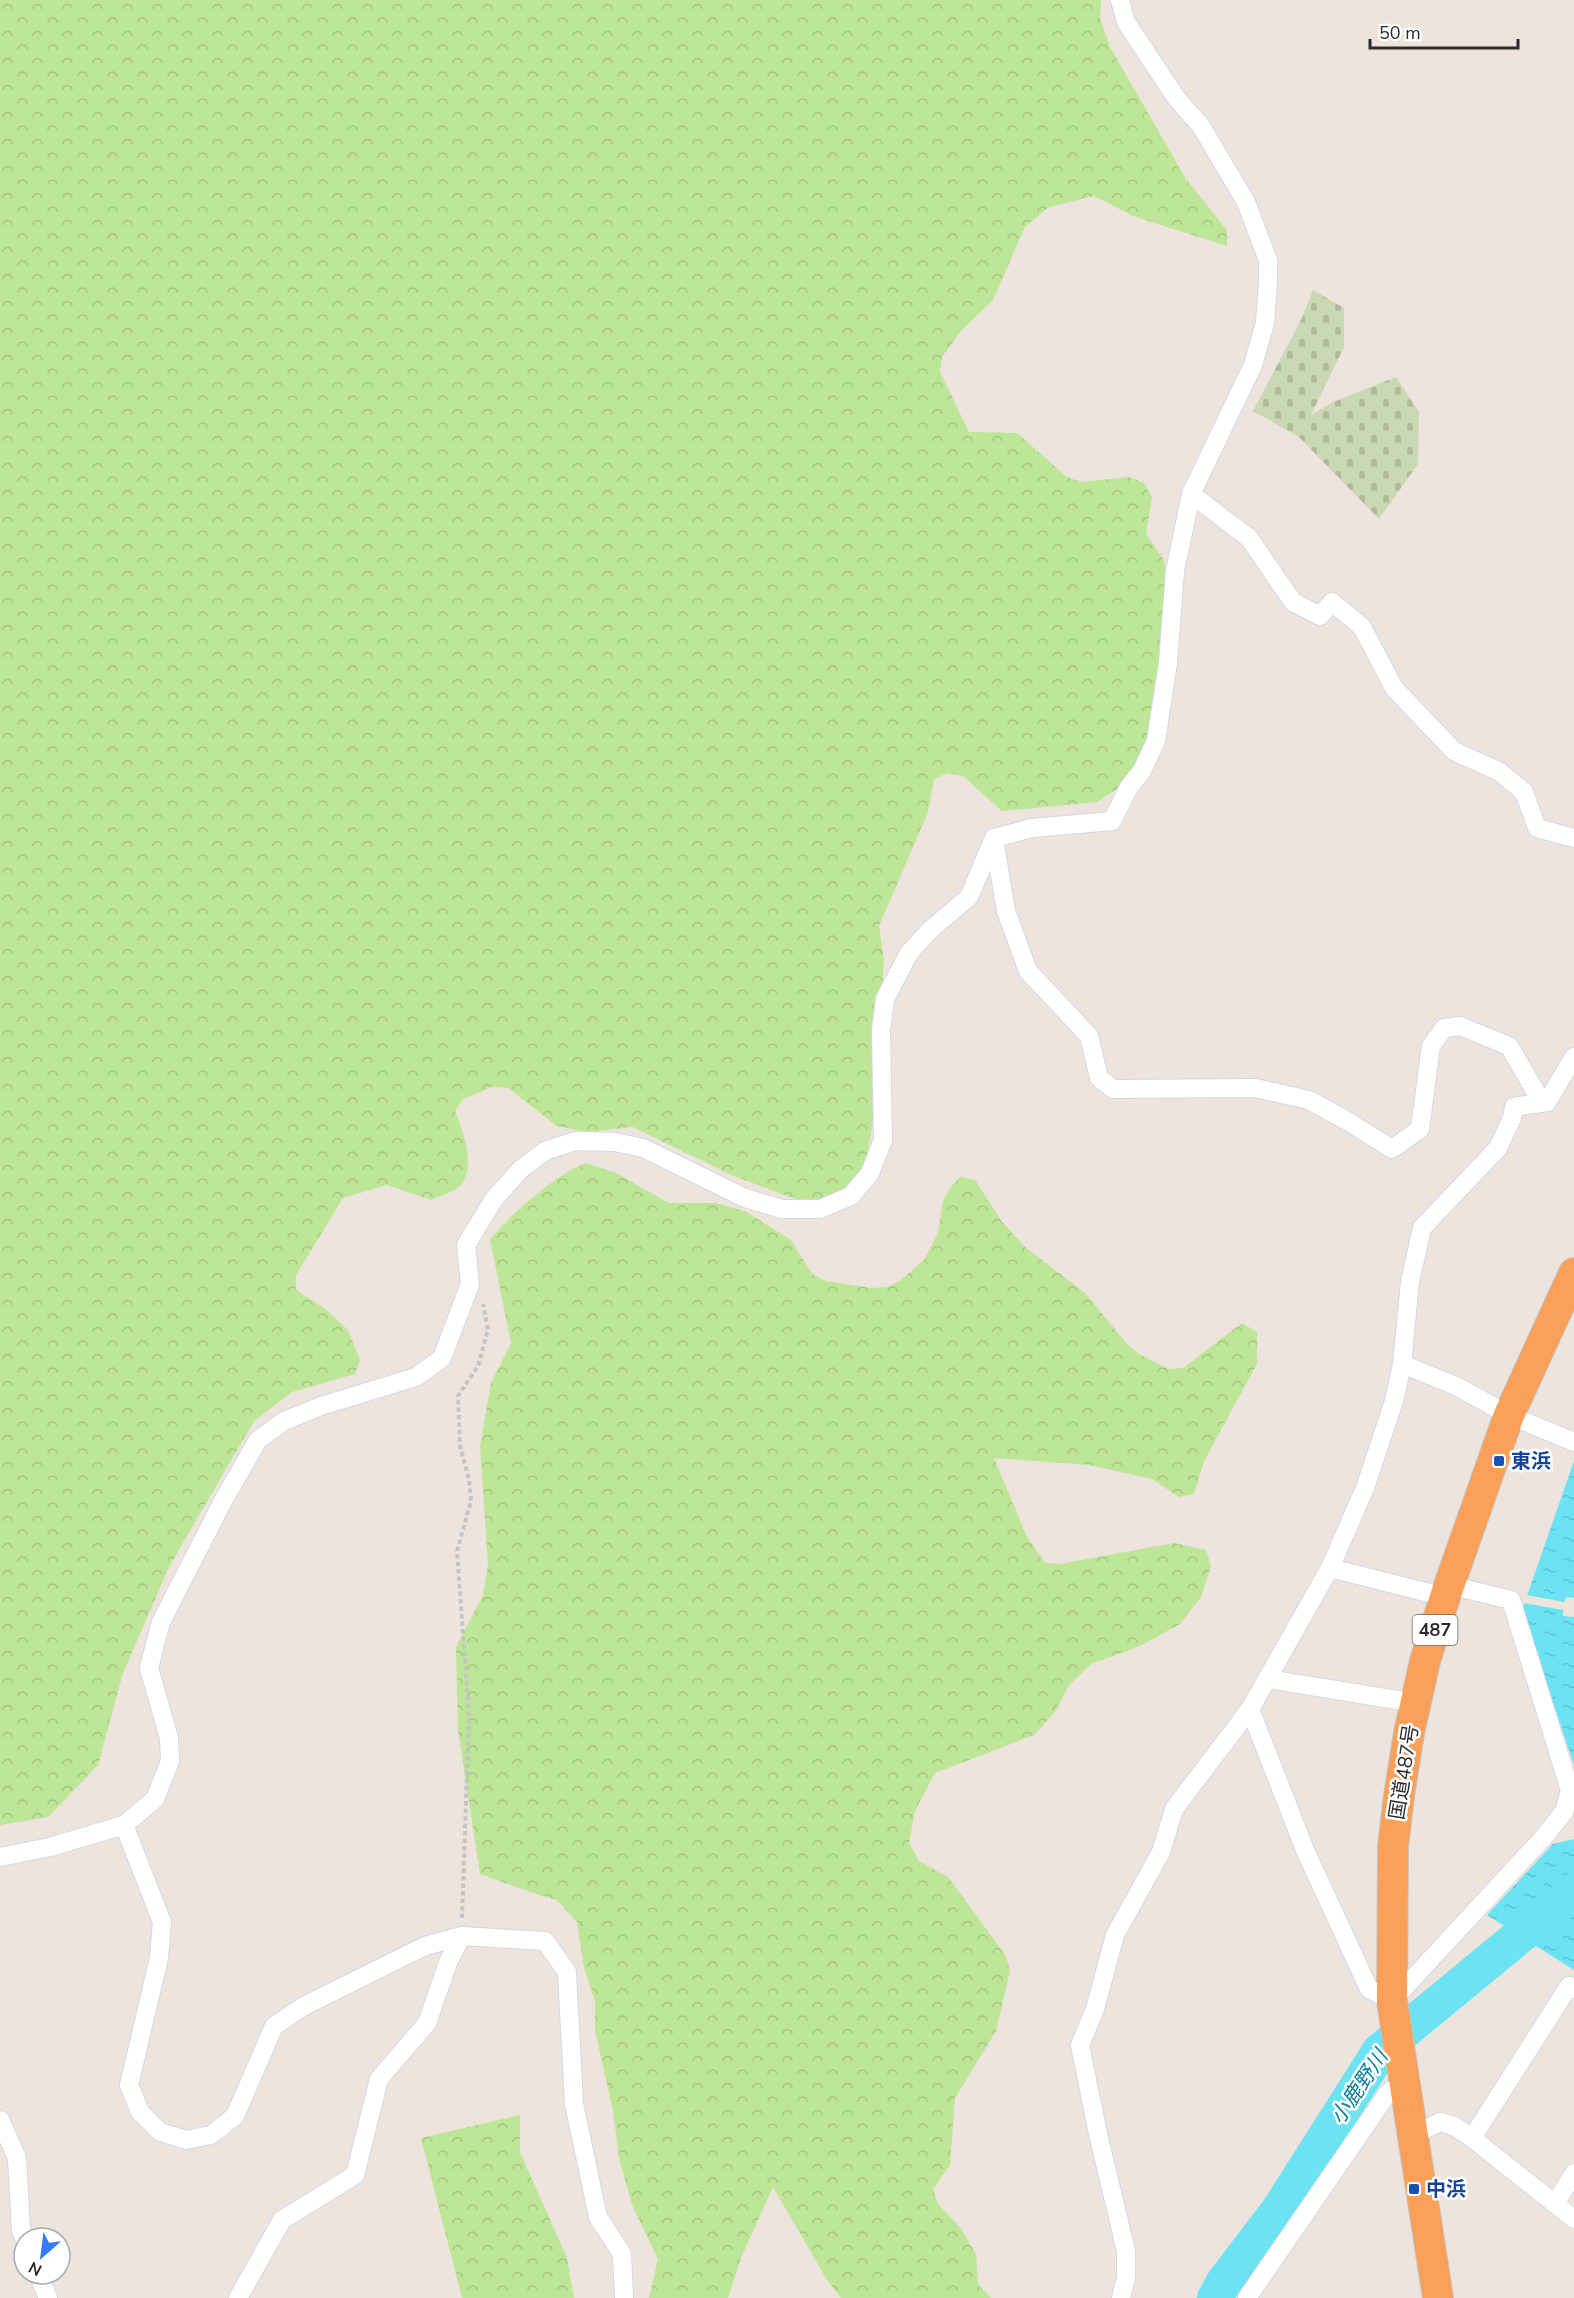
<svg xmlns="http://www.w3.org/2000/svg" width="1574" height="2298" font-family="'Nunito Sans','Noto Sans JP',sans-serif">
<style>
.forest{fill:url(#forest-crowns)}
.cemetery{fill:url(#cemetery-stones)}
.water{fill:url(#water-ripples)}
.pier{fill:#ede4dd}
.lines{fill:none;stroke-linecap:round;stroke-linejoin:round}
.river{stroke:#6ce3f3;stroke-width:36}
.minor-casing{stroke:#d2d8e4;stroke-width:20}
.trunk-casing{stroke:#c4c4c4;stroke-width:32}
.path{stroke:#c4c4c4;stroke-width:4;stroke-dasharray:4.5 3;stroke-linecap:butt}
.minor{stroke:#fff;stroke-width:18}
.trunk{stroke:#faa058;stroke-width:30}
.transit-dot{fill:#1a4fb4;stroke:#fff;stroke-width:2}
.labels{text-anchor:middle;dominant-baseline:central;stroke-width:5;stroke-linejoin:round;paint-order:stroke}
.shield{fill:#fff;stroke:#6b6b6b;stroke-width:1.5}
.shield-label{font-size:18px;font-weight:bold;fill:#2b2b2b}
.transit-label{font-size:20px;font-weight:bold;fill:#164399;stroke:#fff;text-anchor:start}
.street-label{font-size:20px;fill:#2b2b2b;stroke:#fff}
.water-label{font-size:21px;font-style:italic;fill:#097d9a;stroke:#fff}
</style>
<defs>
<pattern id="forest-crowns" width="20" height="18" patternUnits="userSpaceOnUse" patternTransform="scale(1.5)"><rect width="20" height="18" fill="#bde697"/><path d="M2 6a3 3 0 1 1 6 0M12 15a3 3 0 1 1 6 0" fill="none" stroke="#a3c582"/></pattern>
<pattern id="cemetery-stones" width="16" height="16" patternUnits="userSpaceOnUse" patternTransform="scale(1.5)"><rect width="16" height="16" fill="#cad8b3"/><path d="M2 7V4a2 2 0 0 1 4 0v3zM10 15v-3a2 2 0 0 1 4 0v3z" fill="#aeba9a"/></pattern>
<pattern id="water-ripples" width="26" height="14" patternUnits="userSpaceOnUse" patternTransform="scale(1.5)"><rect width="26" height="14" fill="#6ce3f3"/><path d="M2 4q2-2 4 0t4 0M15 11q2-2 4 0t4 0" fill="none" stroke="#5ec3d0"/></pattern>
</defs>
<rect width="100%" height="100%" fill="#ede4dd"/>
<g class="forest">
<path d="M0,0H1101L1100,18L1110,47L1186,179L1227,230V246L1133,216L1094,196L1049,207L1025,227L993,300L960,332L942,357L940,372L969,432L1017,433L1067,477L1081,482L1129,477L1144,483L1152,497L1146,534L1164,560L1169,591L1149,746L1123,785L1097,802L1002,811L963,776L947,773L934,779L928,812L879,926L884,959L875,1109L867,1156L861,1170L829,1205H812L731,1175L633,1127L587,1132L557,1126L508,1088L492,1087L463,1099L455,1111C463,1130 476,1167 461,1185C455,1192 439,1196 431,1200L387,1185L343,1198L296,1275V1290L324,1308L348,1330L360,1360L355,1374L292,1392L254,1421L169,1567L123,1673L98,1765L48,1817L0,1825Z"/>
<path d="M586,1163L616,1173L669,1203H716L745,1211L791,1240L812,1274L826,1281L871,1288L887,1287L901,1280L924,1260L938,1233L943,1201L950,1188L960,1177L975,1180L1002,1222L1025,1247L1085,1293L1127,1344L1139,1354L1168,1369L1183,1368L1242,1323L1257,1332V1364L1204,1461L1194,1494L1179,1497L1152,1479L1089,1465L994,1458L1027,1537L1045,1563L1060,1564L1174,1543L1206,1550L1211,1566L1201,1597L1180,1624L1138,1647L1091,1664L1069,1685L1055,1712L1034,1735L935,1773L915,1811L909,1843L919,1861L948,1877L1006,1956L1010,1971L996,2031L955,2098L950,2165L933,2189L938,2204L960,2227L976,2254L978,2284L991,2298H841L827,2280L773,2187L741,2258L728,2298H649L658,2259L632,2205L619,2158L613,2111L595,2031V2001L584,1968L577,1922L557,1900L542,1896L480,1874L458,1730L456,1647L483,1595L488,1565L480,1446L491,1383L511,1343L490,1239C514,1212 553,1176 586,1163Z"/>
<polygon points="520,2115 520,2152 567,2258 574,2298 462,2298 421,2138"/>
</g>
<polygon class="cemetery" points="1313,290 1344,308 1344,347 1311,415 1331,403 1396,377 1419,412 1418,464 1379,519 1299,437 1253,411 1301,320"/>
<g class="water">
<polygon points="1574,1461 1574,1765 1522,1610"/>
<polygon points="1574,1839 1574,1970 1487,1915 1553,1844"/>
</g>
<polygon class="pier" points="1527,1595 1564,1602 1566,1597 1574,1598 1574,1617 1563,1616 1563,1610 1524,1603"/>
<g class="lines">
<polyline class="river" points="1215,2298 1224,2282 1279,2210 1380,2051 1574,1891"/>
<g class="minor-casing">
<g id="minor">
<polyline points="1191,494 1249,538 1293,602 1320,616 1332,602 1362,627 1394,688 1454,751 1500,772 1524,792 1537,828 1574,838"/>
<polyline points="994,839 1006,911 1028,971 1089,1036 1099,1078 1113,1089 1255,1088 1309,1100 1349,1122 1392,1149 1420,1129 1431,1046 1444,1028 1460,1026 1509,1046 1537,1094 1547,1102"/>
<polyline points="1402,1364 1456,1386 1509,1415 1574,1442"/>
<polyline points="1330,1568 1445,1597"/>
<polyline points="1267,1679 1416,1703"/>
<polyline points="1250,1709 1305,1850 1369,1989 1392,2001 1542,1839 1564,1812 1570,1790 1511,1600 1449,1585"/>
<polyline points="124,1825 162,1922 159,1958 129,2085 140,2112 160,2132 186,2140 211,2135 235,2116 274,2026 304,2006 425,1946 462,1936 545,1941 567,1972 574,2104 598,2217 622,2254 624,2298"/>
<polyline points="0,1857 50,1847 124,1825 155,1799 170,1761 169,1738 149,1668 161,1622 223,1501 258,1440 284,1421 321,1406 416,1377 442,1358 470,1284 466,1245 494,1199 521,1169 545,1151 575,1141 615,1142 643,1148 745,1198 782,1209 820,1209 851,1196 870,1173 883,1140 881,1030 885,999 909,953 930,930 969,897 994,838 1032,828 1112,821 1129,787 1142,771 1156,741 1168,663 1175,571 1191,494 1253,365 1265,323 1268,283 1268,260 1246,202 1201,126 1177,99 1126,22 1120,0"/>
<polyline points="0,2120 17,2158 21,2230 24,2238"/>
<polyline points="1413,2135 1440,2122 1454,2126 1472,2138 1574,2219"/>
<polyline points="1472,2138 1569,1986 1574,1989"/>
<polyline points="1555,2204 1574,2173"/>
<polyline points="38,2274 48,2298"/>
<polyline points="238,2298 282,2220 355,2175 379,2079 427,2023 449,1960 462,1936"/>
<polyline points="1121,2298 1126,2278 1126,2251 1098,2134 1080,2045 1095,2009 1115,1935 1161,1852 1174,1809 1250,1709 1330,1568 1365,1488 1394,1401 1402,1364 1410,1282 1422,1228 1498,1148 1512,1118 1514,1107 1547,1102 1574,1057"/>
<polyline points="1247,2298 1388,2093 1404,2083"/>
</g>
</g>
<g class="trunk-casing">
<polyline id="trunk" points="1438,2298 1392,2001 1393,1846 1399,1796 1409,1733 1425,1661 1445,1597 1509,1415 1574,1273"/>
</g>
<polyline class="path" points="462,1918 469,1716 457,1551 471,1501 469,1479 460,1446 458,1396 478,1366 488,1330 483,1304"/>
<use href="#minor" class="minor"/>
<use href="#trunk" class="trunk"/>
</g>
<g class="transit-dot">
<rect x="1493" y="1455" width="12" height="12" rx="3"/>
<rect x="1408" y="2183" width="12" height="12" rx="3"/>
</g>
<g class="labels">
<rect class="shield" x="1412.5" y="1615" width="45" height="30" rx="4.5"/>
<g class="shield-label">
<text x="1435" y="1630">487</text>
</g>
<g class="transit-label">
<text x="1511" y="1461">東浜</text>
<text x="1426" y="2189">中浜</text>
</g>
<g class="street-label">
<text transform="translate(1404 1772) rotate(-81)">国道487号</text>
</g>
<g class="water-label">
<text transform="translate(1359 2087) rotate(-56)">小鹿野川</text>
</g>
</g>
<g transform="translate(42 2256) rotate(208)"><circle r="28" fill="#ffffff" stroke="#aaaaaa" stroke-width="1.5"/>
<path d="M0-4.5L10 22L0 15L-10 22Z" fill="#387aff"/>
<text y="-9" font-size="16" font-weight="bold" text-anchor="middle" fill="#2b2b2b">N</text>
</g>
<path d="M1370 39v9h148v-9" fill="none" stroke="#2b2b2b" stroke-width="3"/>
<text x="1379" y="39" font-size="18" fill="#2b2b2b" stroke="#ffffff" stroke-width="4.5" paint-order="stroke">50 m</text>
</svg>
